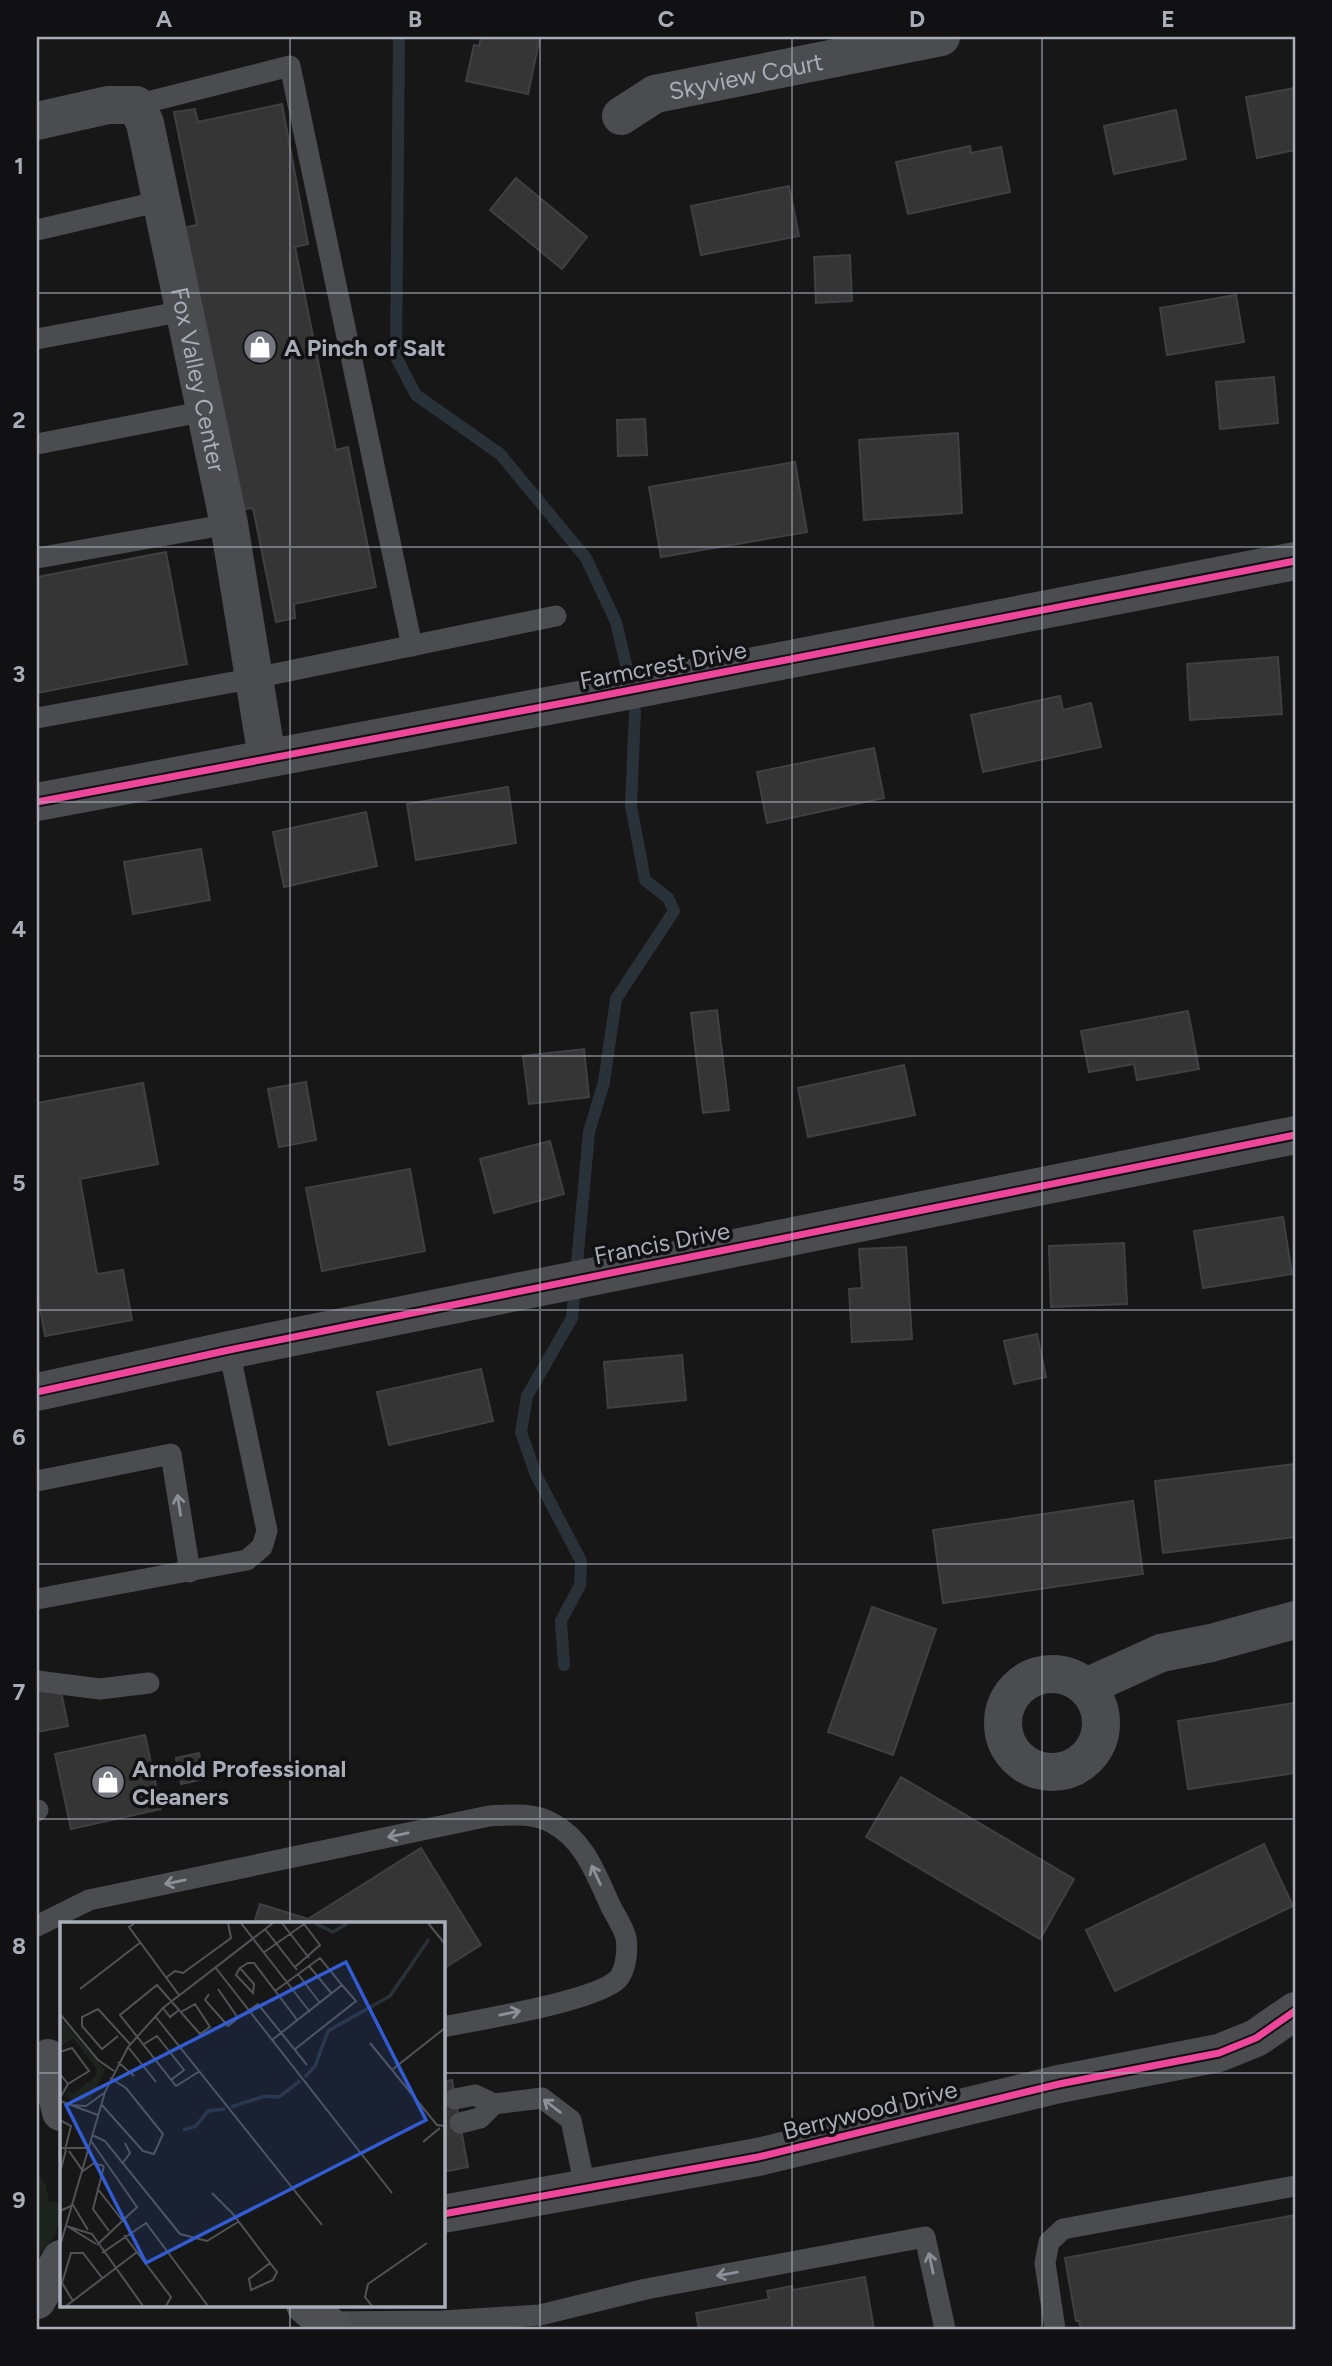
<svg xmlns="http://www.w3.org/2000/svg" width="1332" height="2366" font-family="Figtree,sans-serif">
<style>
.green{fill:#1d241e}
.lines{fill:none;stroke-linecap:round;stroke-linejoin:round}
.stream{stroke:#2a3239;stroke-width:12}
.building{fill:#353536;stroke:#3f4043;stroke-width:2}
.lane{stroke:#4b4c50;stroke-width:21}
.street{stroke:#4b4c50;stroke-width:38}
.primary{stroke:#4d4f52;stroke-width:38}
.cycleway-casing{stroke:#111113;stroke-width:11}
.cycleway{stroke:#ed469a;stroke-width:7}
.oneway{stroke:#8c9099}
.grid{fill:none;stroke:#a8adb8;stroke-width:2;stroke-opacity:0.55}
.labels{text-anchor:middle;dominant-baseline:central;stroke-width:7;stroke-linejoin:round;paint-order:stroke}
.street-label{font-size:24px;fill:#a8adb8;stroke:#111113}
.poi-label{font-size:24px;font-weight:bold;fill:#a8adb8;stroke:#111113;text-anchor:start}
.inset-river{fill:none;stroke:#2a3239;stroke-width:3.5}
.inset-road{fill:none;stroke:#515357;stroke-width:2}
.view{fill:#325cd3;fill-opacity:0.15;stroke:#325cd3;stroke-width:3.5}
.inset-edge{fill:none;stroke:#a8adb8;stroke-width:3.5}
.neatline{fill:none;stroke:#a8adb8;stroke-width:2.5}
.grid-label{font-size:23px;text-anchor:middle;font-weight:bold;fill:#a8adb8}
</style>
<rect width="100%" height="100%" fill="#171717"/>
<path class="green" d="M37,2171L46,2186L49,2202H60C64,2224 52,2242 37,2257Z"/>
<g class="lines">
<g class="stream">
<polyline points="399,37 396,357 416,395 500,454 586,558 616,622 629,677"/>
<polyline points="564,1665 561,1621 580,1585 581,1561 536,1475 521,1432 527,1396 572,1318 589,1132 604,1082 616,999 674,911 668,898 645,880 631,806 635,711"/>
</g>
</g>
<g class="building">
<polygon points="481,37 540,37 528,94 466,81 474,45 479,46"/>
<polygon points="1295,88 1295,150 1257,158 1246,97"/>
<polygon points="282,104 308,244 295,247 336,450 348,447 376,587 294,604 295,618 276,622 253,508 238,510 181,228 197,225 174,112 195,109 198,122"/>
<polygon points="1176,110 1186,159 1114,174 1104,126"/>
<polygon points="970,146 971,153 1001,147 1010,192 908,214 896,162"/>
<polygon points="516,178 587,237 562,269 490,210"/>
<polygon points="789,186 799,236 701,255 691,206"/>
<polygon points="850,255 852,301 816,303 814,257"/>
<polygon points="1236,295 1244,342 1167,355 1160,308"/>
<polygon points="1274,377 1278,423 1220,429 1216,382"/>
<polygon points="645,419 647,455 618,456 617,420"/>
<polygon points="958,433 962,513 864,520 859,440"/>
<polygon points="795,462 807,532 661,557 649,487"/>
<polygon points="166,552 187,664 37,693 37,577"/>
<polygon points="1278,657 1282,714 1190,720 1187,664"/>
<polygon points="1060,696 1063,710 1091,703 1101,747 983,772 971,715"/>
<polygon points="874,748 884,798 767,823 757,772"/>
<polygon points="508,787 516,843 416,860 407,804"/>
<polygon points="366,812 377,866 284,887 273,832"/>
<polygon points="201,849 210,900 133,914 124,862"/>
<polygon points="717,1010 729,1110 703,1113 691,1013"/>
<polygon points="1188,1011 1199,1069 1137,1080 1134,1064 1089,1072 1081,1031"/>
<polygon points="584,1049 589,1097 529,1104 523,1056"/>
<polygon points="904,1065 915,1115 808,1137 798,1088"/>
<polygon points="306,1082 316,1140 279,1147 268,1089"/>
<polygon points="143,1083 158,1164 80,1179 97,1274 123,1270 132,1320 45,1336 37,1291 37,1103"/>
<polygon points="550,1141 564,1194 494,1213 480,1159"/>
<polygon points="410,1169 425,1251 322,1271 306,1188"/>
<polygon points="1283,1217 1292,1274 1203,1288 1194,1231"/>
<polygon points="1124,1243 1127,1304 1051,1307 1049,1246"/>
<polygon points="906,1247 912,1339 852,1342 849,1289 862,1288 859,1249"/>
<polygon points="1037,1334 1046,1377 1014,1384 1004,1341"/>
<polygon points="682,1355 686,1400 608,1408 604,1362"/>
<polygon points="481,1369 493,1421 389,1445 377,1392"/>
<polygon points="1295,1464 1295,1537 1163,1553 1155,1481"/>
<polygon points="1133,1501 1143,1574 943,1603 933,1530"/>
<polygon points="872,1607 936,1629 893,1755 828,1732"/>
<polygon points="60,1686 68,1726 37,1732 37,1691"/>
<polygon points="1295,1703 1295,1773 1188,1789 1178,1721"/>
<polygon points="145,1735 161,1809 71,1829 55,1754"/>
<polygon points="199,1753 204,1779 181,1784 176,1758"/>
<polygon points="901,1777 1074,1879 1040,1939 866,1837"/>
<polygon points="1264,1844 1293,1906 1115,1991 1086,1930"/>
<polygon points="421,1848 481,1945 443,1969 443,1923 254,1923 260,1904 308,1919"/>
<polygon points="452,2080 468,2167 443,2172 443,2082"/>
<polygon points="1295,2215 1295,2329 1081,2329 1079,2321 1076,2321 1065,2258"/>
<polygon points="865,2277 874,2329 699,2329 696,2313 769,2299 767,2291 792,2286 793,2290"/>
</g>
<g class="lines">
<g class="lane">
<polyline points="136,105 290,66 412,646"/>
<polyline points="37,230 161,201"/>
<polyline points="37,339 184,311"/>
<polyline points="37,444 206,411"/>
<polyline points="37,558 229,524"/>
<polyline points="37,718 255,678 556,616"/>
<polyline points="37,1481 171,1454 190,1572"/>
<polyline points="37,1599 247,1560 262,1547 267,1531 229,1350"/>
<polyline points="37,1681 100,1689 149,1683"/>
<polyline points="37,1811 38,1810"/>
<path d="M37,1926L89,1900L489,1816C510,1815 533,1812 552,1823C585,1840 597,1877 612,1909C617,1918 624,1929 626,1938C628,1950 626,1970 618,1979C597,2001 477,2020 443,2027"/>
<polyline points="455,2099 475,2095 494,2104 542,2098 571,2120 585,2187"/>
<polyline points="460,2123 480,2118 494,2104"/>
<polyline points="324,2322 442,2321 540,2315 646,2289 925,2237 945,2329"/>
<polyline points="1055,2329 1045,2263 1049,2242 1063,2229 1295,2186"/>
</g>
<g class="street">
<path id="s1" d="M621,116L655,94L941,37"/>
<path id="s2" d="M37,121L108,105H136L145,123L229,524L267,758"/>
<polyline points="37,802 590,698 1295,561"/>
<polyline points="37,1392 229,1350 1295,1135"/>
<circle cx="1052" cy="1723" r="49"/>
<polyline points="1086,1687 1161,1653 1211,1643 1295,1620"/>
<polyline points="443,2214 758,2157 1059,2084 1219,2053 1256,2038 1295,2011"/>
</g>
<g class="primary">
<polyline points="48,2058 61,2112"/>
<polyline points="37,2300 61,2259"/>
<polyline points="305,2305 333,2329"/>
</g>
<g class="cycleway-casing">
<g id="cycleway">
<polyline points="37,802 590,698 1295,561"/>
<polyline points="37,1392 229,1350 1295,1135"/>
<polyline points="443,2214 758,2157 1059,2084 1219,2053 1256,2038 1295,2011"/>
</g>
</g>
<use href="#cycleway" class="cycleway"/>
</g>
<defs><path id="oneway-shaft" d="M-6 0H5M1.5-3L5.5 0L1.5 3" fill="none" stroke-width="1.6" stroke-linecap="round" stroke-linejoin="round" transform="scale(1.75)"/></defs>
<g class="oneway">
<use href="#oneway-shaft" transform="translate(179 1505) rotate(-99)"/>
<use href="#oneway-shaft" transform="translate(398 1835) rotate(168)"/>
<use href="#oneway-shaft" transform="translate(596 1875) rotate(-115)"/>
<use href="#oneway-shaft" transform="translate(175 1882) rotate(168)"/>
<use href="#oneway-shaft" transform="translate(510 2013) rotate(-12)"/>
<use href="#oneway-shaft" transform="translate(552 2106) rotate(-143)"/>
<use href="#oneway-shaft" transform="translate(931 2263) rotate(-102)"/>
<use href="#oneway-shaft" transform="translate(727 2274) rotate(170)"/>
</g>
<path class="grid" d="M290,37V1923M540,37V2329M792,37V2329M1042,37V2329M37,293H1295M37,547H1295M37,802H1295M37,1056H1295M37,1310H1295M37,1564H1295M37,1819H1295M37,2073H61M443,2073H1295M290,2305V2329"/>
<defs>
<g id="shop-disc" transform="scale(1.75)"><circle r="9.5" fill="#757880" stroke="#111113"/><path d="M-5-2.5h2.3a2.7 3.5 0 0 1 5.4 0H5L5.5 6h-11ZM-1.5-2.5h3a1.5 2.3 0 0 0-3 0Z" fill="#fff"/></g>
</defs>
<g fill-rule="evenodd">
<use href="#shop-disc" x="260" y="347"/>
<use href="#shop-disc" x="108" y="1782"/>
</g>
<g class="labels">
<g class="street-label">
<text stroke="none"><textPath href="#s1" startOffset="133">Skyview Court</textPath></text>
<text stroke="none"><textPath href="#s2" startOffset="383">Fox Valley Center</textPath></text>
<text transform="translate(663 665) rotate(-11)">Farmcrest Drive</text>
<text transform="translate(662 1243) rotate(-11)">Francis Drive</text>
<text transform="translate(870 2110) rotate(-14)">Berrywood Drive</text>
</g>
<g class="poi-label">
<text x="284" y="347">A Pinch of Salt</text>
<text x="132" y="1768">Arnold Professional<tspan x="132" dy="28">Cleaners</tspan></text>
</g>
</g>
<g transform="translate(60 1922)">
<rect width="385" height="385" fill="#171717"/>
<path d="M0,96L45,148L31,177L23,182L9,176L6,170L14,171L36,154L37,147L13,116L0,125Z" fill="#1d241e"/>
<path class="inset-river" d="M255,1L273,10L288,1M245,155L255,144L268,109L330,74L369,17M171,185L205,174L219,175L240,159M123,208L136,204L148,189L165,187"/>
<path class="inset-road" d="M75,1L69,5L119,73M181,1L250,90M222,1L249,36M368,1L385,22M205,7L237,48M203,31L244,2L260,23L235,45M249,44L272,72M155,45L332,271M180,46L194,62L193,71L176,53L178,49L180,46L188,41H194L238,99M238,52L260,81M107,55L115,49L123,51L171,16L168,1M20,67L81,20M149,72L145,78L168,104L178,96L158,67M103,86L110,95L119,88M189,88L198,82L247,143M121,90L135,82L150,105L140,112L97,63L60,93L116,164L140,149M0,92L38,138L54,149M95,94L262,303M58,114L42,127L22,104V95L38,87L70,122M212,118L282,63L260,36L215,69M310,121L377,203L385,204M84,122L97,114L124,148L111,158M68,125L96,160M234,128L296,79L282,63M0,130L12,126L29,149L8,162M58,140L74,154M333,147L385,106M0,152L8,162L0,176M0,179L38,193M41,182L83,229L94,232L103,212L66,166L50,156M11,183L26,184L44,171M0,198L11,204L5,228M32,213L45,219L120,312L147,319L178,300M31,219L77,285L37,323M363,220L380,206M0,226H29M9,229L23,249L34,241L44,244M62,242L70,231L65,221M44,244L33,287L49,309M0,250L6,228M37,266L62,298M152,271L172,291L217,350L213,358L191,368L189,357L210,341M0,289L13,283L28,308M6,304L32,312L83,384M7,304L36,322M64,313L111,375L106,384M0,324L45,170L68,125L103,86L213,1M42,331L86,301L148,384M13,379L2,361L11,331H23L43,357M6,384L77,330M312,384L305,375L308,362L367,321"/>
<path class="view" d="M286,40L366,198L86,341L6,183Z"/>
<rect width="385" height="385" class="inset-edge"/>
</g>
<rect width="1332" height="2366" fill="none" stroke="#111113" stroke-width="77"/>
<rect x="38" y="38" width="1256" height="2290" class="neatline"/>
<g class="grid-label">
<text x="164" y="27">A</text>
<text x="415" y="27">B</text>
<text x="666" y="27">C</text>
<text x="917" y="27">D</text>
<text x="1168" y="27">E</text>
<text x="19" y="174">1</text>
<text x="19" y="428">2</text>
<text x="19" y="682">3</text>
<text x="19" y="937">4</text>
<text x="19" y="1191">5</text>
<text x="19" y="1445">6</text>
<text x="19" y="1700">7</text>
<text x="19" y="1954">8</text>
<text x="19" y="2208">9</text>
</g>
</svg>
